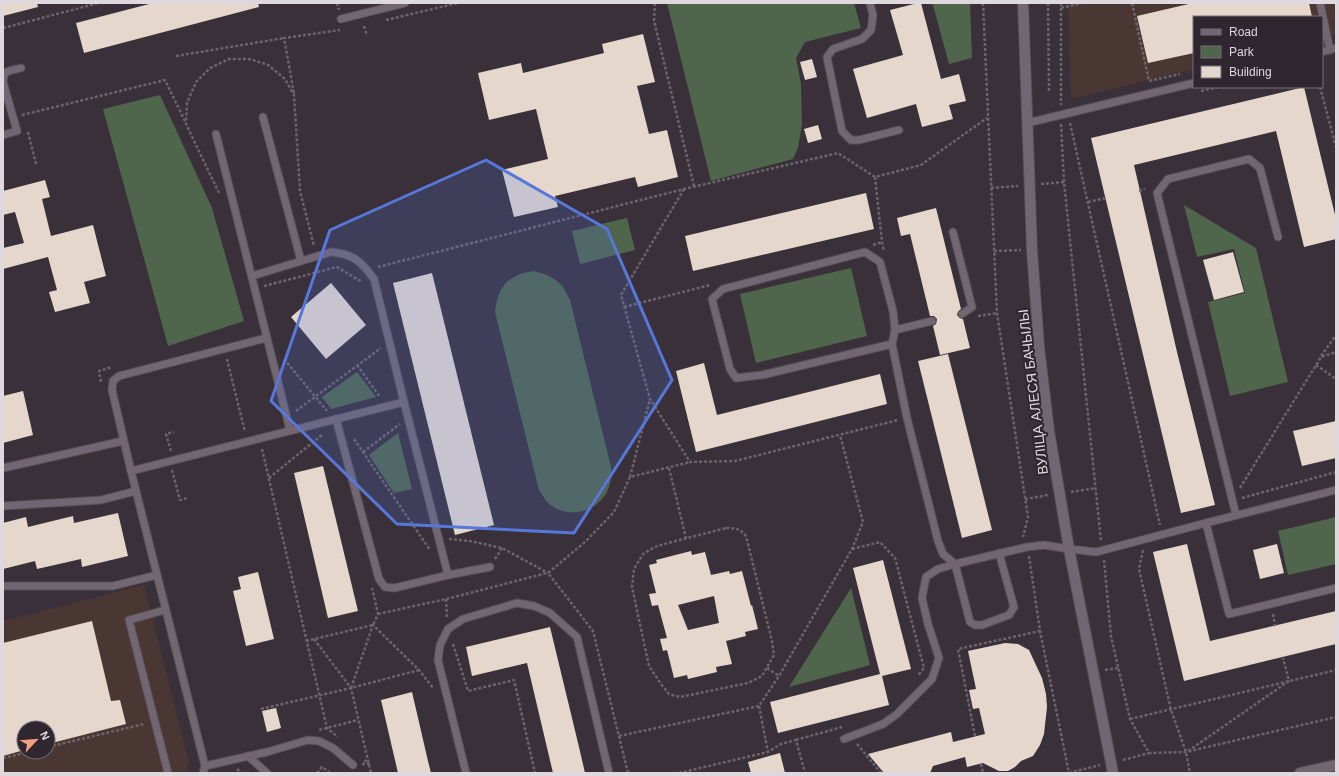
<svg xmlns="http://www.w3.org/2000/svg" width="1339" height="776" font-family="Helvetica,sans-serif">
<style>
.commercial{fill:#4a3633;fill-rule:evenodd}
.green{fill:#4f654c}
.building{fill:#e5d7cc;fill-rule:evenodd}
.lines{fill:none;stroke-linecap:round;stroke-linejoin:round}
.service-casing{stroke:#564e56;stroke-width:9}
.tertiary-casing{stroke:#564e56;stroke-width:12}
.secondary-casing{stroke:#564e56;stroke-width:12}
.path{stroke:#6c636c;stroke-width:2.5;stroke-dasharray:3 2;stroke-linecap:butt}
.service{stroke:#716671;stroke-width:7}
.tertiary{stroke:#716671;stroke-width:10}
.secondary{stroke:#716671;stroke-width:10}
.marked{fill:#5777da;fill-opacity:0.2;stroke:#5777da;stroke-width:3;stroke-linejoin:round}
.labels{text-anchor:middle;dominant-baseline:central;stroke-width:4;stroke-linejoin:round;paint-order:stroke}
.street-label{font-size:14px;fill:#dfd8de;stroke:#302630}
</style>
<rect width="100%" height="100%" fill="#3a303a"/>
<g class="commercial">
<polygon points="1068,3 1336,3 1336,34 1322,37 1322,17 1194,17 1194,69 1071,99"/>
<path d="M144,585L189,763L186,773H3V621ZM24,728H48V752H24Z"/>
</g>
<g class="green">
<polygon points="667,3 854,3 861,28 805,42 796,58 801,84 802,124 798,148 793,159 711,181"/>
<polygon points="928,3 970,3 972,58 949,64 933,5"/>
<polygon points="160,95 212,208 244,321 168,346 103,109"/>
<polygon points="1184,205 1256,248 1288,382 1230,396 1208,302 1245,293 1234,249 1197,257"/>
<polygon points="627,218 635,250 580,264 572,231"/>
<polygon points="851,268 867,336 756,363 740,294"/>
<path d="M534,271C554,276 562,282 570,300L611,467C611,476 611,484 607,492C595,514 564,520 546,501C544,498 542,494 539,490L495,312C498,286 508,275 534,271Z"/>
<polygon points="357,372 376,397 331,409 322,397"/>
<polygon points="398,433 412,489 394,493 369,455"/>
<polygon points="1336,517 1336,564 1288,575 1278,531"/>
<polygon points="851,588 870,665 789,687"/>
</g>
<g class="building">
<polygon points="3,3 37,3 38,7 3,16"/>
<polygon points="153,3 258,3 259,7 84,53 76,23"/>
<polygon points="918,3 921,3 941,79 959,74 966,101 949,105 953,119 922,127 916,104 867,118 853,69 903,55 890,10"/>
<polygon points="1193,3 1309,3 1312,17 1194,17 1194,53 1148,63 1137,16"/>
<polygon points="643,34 655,82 637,86 649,134 667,130 678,177 638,187 635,177 555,196 558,207 514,217 502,170 548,159 536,109 489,120 478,73 521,63 523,73 604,53 602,44"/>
<polygon points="812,59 817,77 805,80 800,62"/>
<polygon points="1304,87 1336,219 1336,239 1304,247 1276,131 1134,165 1177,352 1215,505 1181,513 1091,138"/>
<polygon points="818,125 822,139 808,143 804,129"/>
<polygon points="45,180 50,197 42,199 51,236 93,225 106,276 84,282 90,303 55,312 49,292 57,290 48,257 3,269 3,248 24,243 15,212 3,215 3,191"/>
<polygon points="866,193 874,229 693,271 685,236"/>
<polygon points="936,208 961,309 958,312 957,315 960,318 963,319 970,348 940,355 933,326 936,324 937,319 934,316 930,316 910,234 901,236 897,218"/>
<polygon points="1233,252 1244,292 1214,300 1203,260"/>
<polygon points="432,273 494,525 455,535 393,283"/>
<polygon points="331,283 366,325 326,359 291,317"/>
<polygon points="948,354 992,530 962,538 918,361"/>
<polygon points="704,363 717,415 880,374 887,404 696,452 676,371"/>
<polygon points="23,391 33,435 3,443 3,396"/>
<polygon points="1336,421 1336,458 1302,466 1293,431"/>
<polygon points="323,466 358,611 328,618 294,473"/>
<polygon points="118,513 128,556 82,567 81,559 37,569 35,561 3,569 3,523 26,517 28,527 73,516 74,523"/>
<polygon points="1187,544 1210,641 1336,611 1336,644 1184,681 1153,552"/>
<polygon points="1277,544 1284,573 1260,579 1253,550"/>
<path d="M691,551L692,555L705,552L711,575L729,571L730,574L742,571L751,606L752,605L758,629L745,632L746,636L726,641L732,664L716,667L717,672L688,679L687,675L674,678L667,650L663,651L660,639L667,638L658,605L652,606L649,594L656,593L649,565L657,563L656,560ZM714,596L719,623L688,630L678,605Z"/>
<polygon points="883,560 911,669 882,676 889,705 778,733 770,702 880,674 853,568"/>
<polygon points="258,572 274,639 246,646 233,591 241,589 238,577"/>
<polygon points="92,621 111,701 120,700 126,724 48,744 48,728 24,728 24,750 3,756 3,643"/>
<polygon points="550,627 579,747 585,773 553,773 527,663 472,676 466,647"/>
<polygon points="1005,643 1018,644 1029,650 1042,678 1046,694 1047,707 1044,734 1040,745 1033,756 1021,761 1015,767 1008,771 999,771 983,763 967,767 965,757 933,766 930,773 884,773 868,754 951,732 953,742 985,734 979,708 973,709 969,690 976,689 968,651"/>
<polygon points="412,692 428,761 431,773 398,773 381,700"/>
<polygon points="276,708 281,728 267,732 262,711"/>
<polygon points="780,753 785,773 751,773 748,762"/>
</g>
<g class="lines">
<g class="service-casing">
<g id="service">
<polyline points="870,3 873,15 871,30 862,39 833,49 827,57 842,131 851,140 859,140 899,130"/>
<polyline points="1320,3 1330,50"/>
<polyline points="341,19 405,3"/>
<polyline points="1322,52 1336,48"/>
<polyline points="263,117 301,261"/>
<polyline points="1027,123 1194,83"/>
<polyline points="216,134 290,430"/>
<path d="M3,135L17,131L3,82C3,69 11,71 21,68"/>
<polyline points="953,232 972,307 962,314"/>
<path d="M252,276L331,252C353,254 361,261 374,279L404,402L448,575L394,588L385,587L379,579L336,419"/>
<polyline points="895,330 932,321"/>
<polyline points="892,344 762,375 736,378 730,369 712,299 723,289 865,252 880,262 893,311 895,330 892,344 907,418 938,541 943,554 955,564 970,622 975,625 982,625 1009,615 1014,607 999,553"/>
<polyline points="3,468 123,441"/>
<polyline points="131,471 112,390 113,381 119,376 266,338"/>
<polyline points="3,506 101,500 136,491"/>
<polyline points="1236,515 1157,193 1168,179 1249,159 1260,168 1278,237"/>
<polyline points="1206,523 1336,490"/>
<polyline points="448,575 490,567"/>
<polyline points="3,586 113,586 157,575"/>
<polyline points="165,610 129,620 168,773"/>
<polyline points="844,739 883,724 897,714 932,679 939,658 928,624 922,598 926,577 938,569 955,564 1027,547 1044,545 1069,549 1096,552 1206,523 1229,614 1336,588"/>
<polyline points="248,756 267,773"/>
<polyline points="205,766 267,752 308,740 319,741 333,748 353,765"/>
<polyline points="203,773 205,766 131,471 404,402"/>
<polyline points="466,773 438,660 440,645 448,629 463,619 517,603 534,606 550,613 577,637 609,773"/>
</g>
</g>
<g class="tertiary-casing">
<polyline id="tertiary" points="1023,3 1032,250 1039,347 1049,431 1069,549 1113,773"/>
</g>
<g class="secondary-casing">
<polyline id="secondary" points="1300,773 1336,765"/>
</g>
<g class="path">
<polyline points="337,3 339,10"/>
<polyline points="655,3 654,21 694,186"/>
<polyline points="983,3 997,313 1028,517 1023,537"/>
<polyline points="1048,3 1049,92"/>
<polyline points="1061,3 1061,105"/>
<polyline points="1132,3 1149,81 1180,74"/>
<polyline points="1061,8 1082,3"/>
<polyline points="386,20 458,3"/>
<polyline points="364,26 367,36"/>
<polyline points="3,28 99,3"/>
<polyline points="176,56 284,38"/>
<polyline points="1320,87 1336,147"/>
<polyline points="1201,91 1218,87"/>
<polyline points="294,93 284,38 340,30"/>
<polyline points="22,115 165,80 186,123"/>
<polyline points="1070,123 1160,525"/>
<polyline points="1061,124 1064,182 1101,541"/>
<polyline points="28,132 36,164"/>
<polyline points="875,177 882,242 884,251"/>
<polyline points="1041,184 1064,182"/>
<polyline points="991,188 1018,186"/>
<polyline points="684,189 621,295 650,399 690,462 735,461 898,420"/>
<polyline points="1139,191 1145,189"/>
<polyline points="219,193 186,124 187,103 196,82 210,68 229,59 250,59 268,65 285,79 294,95 300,191 314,246"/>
<polyline points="1088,202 1106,198"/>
<polyline points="873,245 882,242"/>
<polyline points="994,251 1021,250"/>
<polyline points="378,267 684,189 838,153 875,177 921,165 987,118"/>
<polyline points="264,286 337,267 362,282"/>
<polyline points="624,307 710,285"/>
<polyline points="978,316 997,313"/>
<polyline points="1321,356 1336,335"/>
<polyline points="227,359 245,432"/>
<polyline points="284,359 327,411"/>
<polyline points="357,365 380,397"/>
<polyline points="1316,365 1336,379"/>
<polyline points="101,382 99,371 112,367"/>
<polyline points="296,411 381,348"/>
<polyline points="354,439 430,550"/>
<polyline points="262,449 327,728 338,737"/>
<polyline points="171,451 166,434 174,432"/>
<polyline points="363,452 400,424"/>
<polyline points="669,468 686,538"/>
<polyline points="172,470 180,500 187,498"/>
<polyline points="630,477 650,399"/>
<polyline points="269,478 323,434"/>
<polyline points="1240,488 1321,357 1336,352"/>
<polyline points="1071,492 1096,488"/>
<polyline points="1242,498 1336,472"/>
<polyline points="1025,499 1048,495"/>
<path d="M726,528C736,528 740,529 746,536L772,641L774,655L762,676L748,683L680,697L669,694L661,684L649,666L632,587L634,569L643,554L657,546Z"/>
<polyline points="449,539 470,541 502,548 548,573"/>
<polyline points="852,549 880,542 895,558 924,668 918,676"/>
<polyline points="1143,550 1139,569 1171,710 1186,752 1190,773"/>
<polyline points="1029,556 1040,631 1069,773"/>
<polyline points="495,559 502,548"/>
<polyline points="1104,560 1111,636 1130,719 1149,753 1186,752 1336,717"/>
<polyline points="446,599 447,618"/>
<polyline points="378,614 446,599 547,573"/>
<polyline points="1273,614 1275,626"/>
<polyline points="314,639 351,688 371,773"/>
<polyline points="306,641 373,625 378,614 372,588"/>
<polyline points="453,644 468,691 514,680 535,773"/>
<polyline points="767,668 779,676"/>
<polyline points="1105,670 1118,668"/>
<polyline points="351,688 373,625 419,670 433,688"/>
<polyline points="759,706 768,752"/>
<polyline points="261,709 351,688 419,670"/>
<polyline points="1130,719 1336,670"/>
<polyline points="319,730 358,720"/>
<polyline points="619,736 759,706 779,676 852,549 863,522 840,435"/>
<polyline points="975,736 958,649 1040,631"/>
<polyline points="796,740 842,727"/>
<polyline points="857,744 881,773"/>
<polyline points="48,747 144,724"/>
<polyline points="1188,751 1289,681 1283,658"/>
<polyline points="3,758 29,752"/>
<polyline points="1123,760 1149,753"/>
<polyline points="362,764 369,764 363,759"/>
<polyline points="981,764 983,773"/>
<polyline points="237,769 242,773"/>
<polyline points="317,773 322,767 330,773"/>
<polyline points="628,773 593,631 548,573 585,542 614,512 630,477 690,462"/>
<polyline points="679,773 768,752 781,744 796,740 805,773"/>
<polyline points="1069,773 1100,765"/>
</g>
<use href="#service" class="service"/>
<use href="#tertiary" class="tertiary"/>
<use href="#secondary" class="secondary"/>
</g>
<path class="marked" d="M486,160L607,229L672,380L574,533L397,524L271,401L330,230Z"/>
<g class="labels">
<g class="street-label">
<text transform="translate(1033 392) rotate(-97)">ВУЛІЦА АЛЕСЯ БАЧЫЛЫ</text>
</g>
</g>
<rect width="1339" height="776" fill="none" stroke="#dfd8de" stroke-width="8"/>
<rect x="1193" y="16" width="130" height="72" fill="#302630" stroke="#766d76"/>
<rect x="1201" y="29" width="20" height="6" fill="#716671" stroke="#766d76"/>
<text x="1229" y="36" font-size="12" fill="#dfd8de">Road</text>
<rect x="1201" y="46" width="20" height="12" fill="#4f654c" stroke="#766d76"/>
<text x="1229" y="56" font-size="12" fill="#dfd8de">Park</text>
<rect x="1201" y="66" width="20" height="12" fill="#e5d7cc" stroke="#766d76"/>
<text x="1229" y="76" font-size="12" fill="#dfd8de">Building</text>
<g transform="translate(36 740) rotate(64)"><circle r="19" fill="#302630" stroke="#766d76"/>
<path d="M0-3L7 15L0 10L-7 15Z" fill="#f39f82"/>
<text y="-6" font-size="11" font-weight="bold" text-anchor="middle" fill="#dfd8de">N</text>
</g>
</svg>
